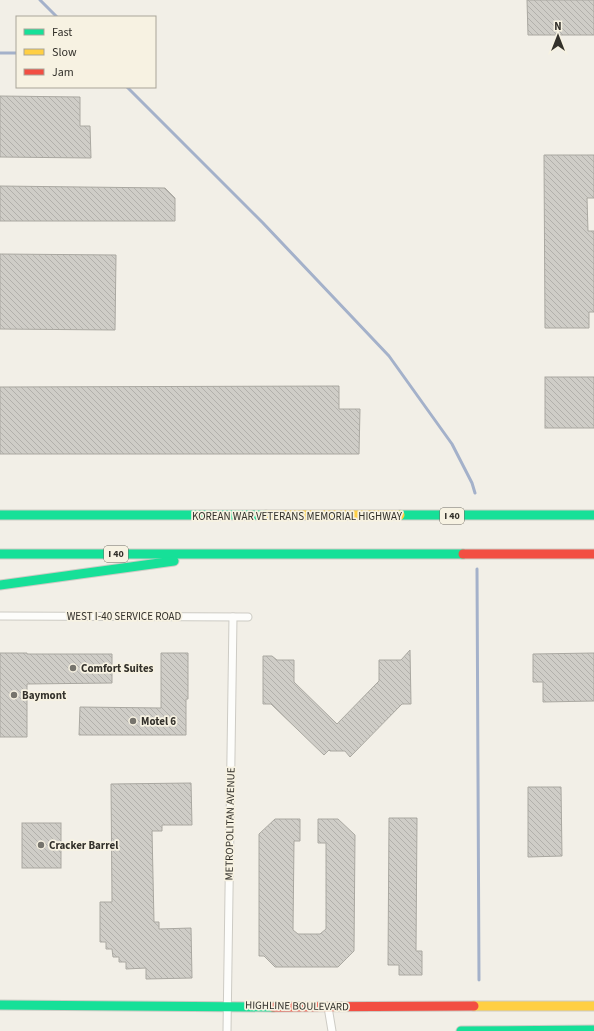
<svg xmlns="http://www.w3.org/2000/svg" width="594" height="1031" font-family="'Source Sans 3',sans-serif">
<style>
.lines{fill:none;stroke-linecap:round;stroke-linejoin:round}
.stream{stroke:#a4b1ca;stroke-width:3}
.building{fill:url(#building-back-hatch);stroke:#aaa8a1}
.street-casing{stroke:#cdcbc4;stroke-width:9}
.fast-casing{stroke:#cdcbc4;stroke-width:11}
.slow-casing{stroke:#cdcbc4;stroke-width:11}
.jam-casing{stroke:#cdcbc4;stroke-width:11}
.street{stroke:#fdfdfb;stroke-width:7}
.fast{stroke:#16e098;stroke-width:9}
.slow{stroke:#ffcf43;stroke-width:9}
.jam{stroke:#f24e42;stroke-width:9}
.poi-dot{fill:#76746d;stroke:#f7f2e2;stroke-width:1.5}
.labels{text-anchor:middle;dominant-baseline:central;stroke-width:3.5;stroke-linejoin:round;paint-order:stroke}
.shield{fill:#f7f2e2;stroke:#6e6b62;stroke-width:1}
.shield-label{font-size:10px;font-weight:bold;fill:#33312b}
.street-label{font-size:11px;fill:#33312b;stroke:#f7f2e2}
.poi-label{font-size:11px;font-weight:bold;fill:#33312b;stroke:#f7f2e2;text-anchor:start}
</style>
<defs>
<pattern id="building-back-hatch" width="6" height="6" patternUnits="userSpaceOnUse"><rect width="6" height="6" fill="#cfcdc7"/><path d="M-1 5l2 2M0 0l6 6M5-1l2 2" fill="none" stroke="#b2b0ab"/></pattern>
</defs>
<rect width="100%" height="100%" fill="#f2efe7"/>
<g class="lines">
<g class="stream">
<polyline points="40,0 57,17"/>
<polyline points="0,53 17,53"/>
<polyline points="127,87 263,223 389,356 452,444 472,483 475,493"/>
<polyline points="477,569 479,980"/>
</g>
</g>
<g class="building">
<polygon points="527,0 594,0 594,35 528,35"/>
<polygon points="0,96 80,97 80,126 90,126 91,158 0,157"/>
<polygon points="544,155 594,155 594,198 587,198 588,231 594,231 594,312 589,312 589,328 545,328"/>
<polygon points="0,186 165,188 175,198 175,221 0,221"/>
<polygon points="0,254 116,255 115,330 0,329"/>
<rect x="545" y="377" width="49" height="51"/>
<polygon points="339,386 339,409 360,409 359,454 0,454 0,387"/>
<polygon points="410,650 411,704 402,704 350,757 345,751 330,751 329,750 324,755 271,704 263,704 263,656 272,656 277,660 294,660 294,682 337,724 379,681 379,660 401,660"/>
<polygon points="0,653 27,653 27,654 112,654 112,683 27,684 27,737 0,737"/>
<polygon points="161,653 188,653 188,699 186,699 186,735 79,735 80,707 161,708"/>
<polygon points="594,653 594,701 543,702 543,682 533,682 533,654"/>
<polygon points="191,783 192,825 162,825 162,831 152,831 154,922 159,922 159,929 191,928 192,978 146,979 146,968 126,969 126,962 119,962 119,957 113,957 112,949 106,949 106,942 100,942 100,902 112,902 111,784"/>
<polygon points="528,787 561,787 562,856 528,857"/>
<polygon points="389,818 417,818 416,951 422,951 422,975 399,975 399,965 388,965"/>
<polygon points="275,819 300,819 300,841 294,841 293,930 298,934 320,934 326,929 326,843 318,843 318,819 338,819 355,835 354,951 338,967 275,967 264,956 259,956 259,834"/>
<rect x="22" y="823" width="39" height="45"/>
</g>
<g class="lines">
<g class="street-casing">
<g id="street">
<polyline points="0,616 248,617"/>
<polyline points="328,1007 332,1031"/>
<polyline points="227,1031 233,617"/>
</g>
</g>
<g class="fast-casing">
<g id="fast">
<polyline points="0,515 266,515"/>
<polyline points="400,515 594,515"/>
<polyline points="0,554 463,554"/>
<polyline points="0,585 174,561"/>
<polyline points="0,1005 273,1007"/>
<polyline points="461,1031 594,1030"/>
</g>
</g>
<g class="slow-casing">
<g id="slow">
<polyline points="266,515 400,515"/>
<polyline points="474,1006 594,1006"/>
</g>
</g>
<g class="jam-casing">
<g id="jam">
<polyline points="463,554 594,554"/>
<polyline points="273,1007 474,1006"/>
</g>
</g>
<use href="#street" class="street"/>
<use href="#fast" class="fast"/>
<use href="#slow" class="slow"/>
<use href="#jam" class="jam"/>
</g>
<g class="poi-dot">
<circle cx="73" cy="668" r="4"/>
<circle cx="14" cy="695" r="4"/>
<circle cx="133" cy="721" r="4"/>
<circle cx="41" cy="845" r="4"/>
</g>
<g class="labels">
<g class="shield">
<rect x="440" y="508" width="24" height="16" rx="3"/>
<rect x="104" y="546" width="24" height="16" rx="3"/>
</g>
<g class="shield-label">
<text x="452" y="516">I 40</text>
<text x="116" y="554">I 40</text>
</g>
<g class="street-label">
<text x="297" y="516">KOREAN WAR VETERANS MEMORIAL HIGHWAY</text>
<text x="124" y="616">WEST I-40 SERVICE ROAD</text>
<text transform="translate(230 824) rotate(-89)">METROPOLITAN AVENUE</text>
<text transform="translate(297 1006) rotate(1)">HIGHLINE BOULEVARD</text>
</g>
<g class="poi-label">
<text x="81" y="668">Comfort Suites</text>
<text x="22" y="695">Baymont</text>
<text x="141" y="721">Motel 6</text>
<text x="49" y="845">Cracker Barrel</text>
</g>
</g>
<rect x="16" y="16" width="140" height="72" fill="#f7f2e2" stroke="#a9a599"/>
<rect x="24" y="29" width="20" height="6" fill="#16e098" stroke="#a9a599"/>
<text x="52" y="36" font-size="12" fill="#33312b">Fast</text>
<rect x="24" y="49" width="20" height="6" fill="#ffcf43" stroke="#a9a599"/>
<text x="52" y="56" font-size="12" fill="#33312b">Slow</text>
<rect x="24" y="69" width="20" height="6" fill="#f24e42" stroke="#a9a599"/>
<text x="52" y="76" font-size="12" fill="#33312b">Jam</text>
<g transform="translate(558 36)" stroke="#f7f2e2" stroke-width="3" paint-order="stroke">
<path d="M0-3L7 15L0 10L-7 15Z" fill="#33312b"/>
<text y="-6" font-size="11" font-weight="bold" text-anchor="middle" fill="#33312b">N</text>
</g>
</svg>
